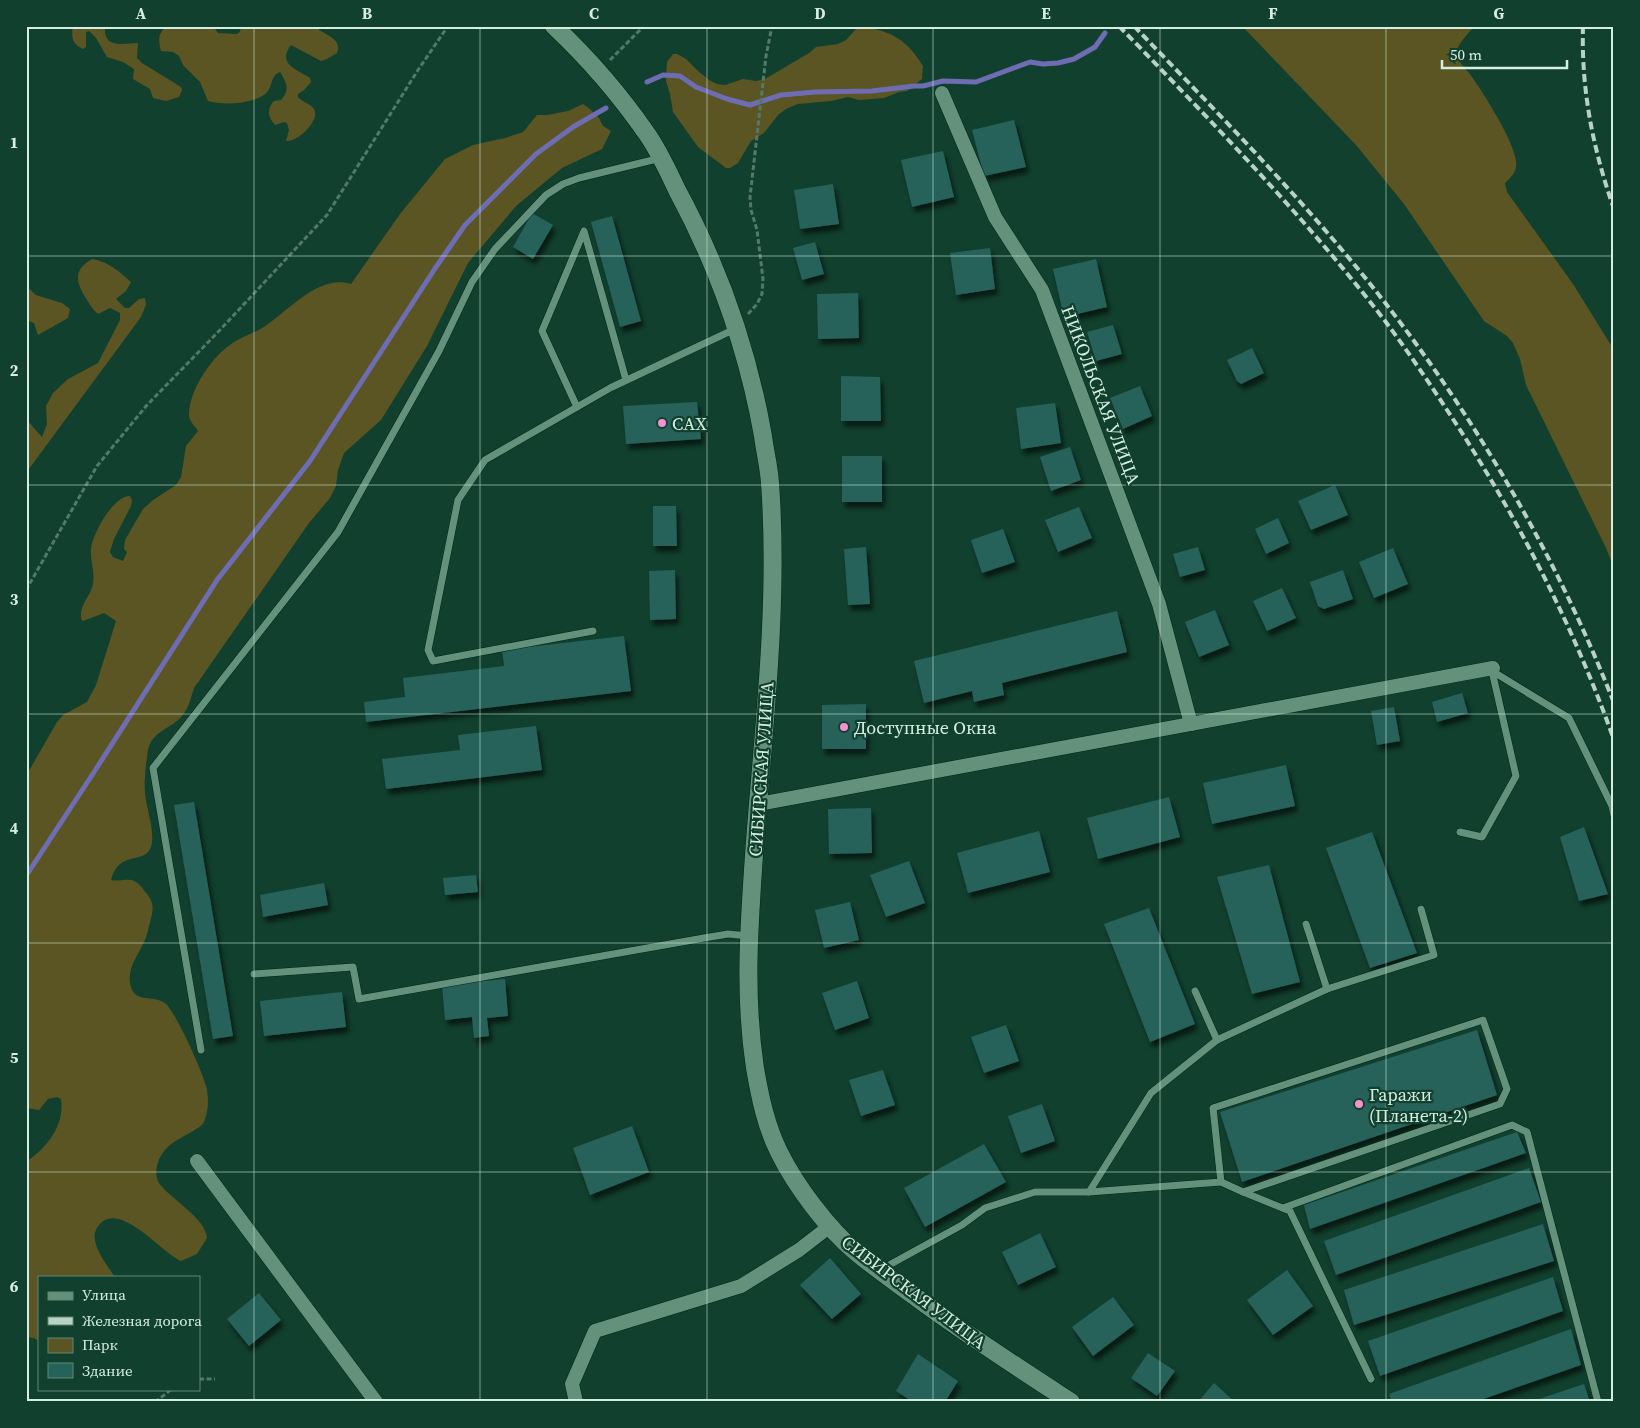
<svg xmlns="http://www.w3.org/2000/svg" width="1640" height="1428" font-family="'Source Serif 4',serif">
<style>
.green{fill:#5a5522}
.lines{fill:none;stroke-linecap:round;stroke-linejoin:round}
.stream{stroke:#6e6db3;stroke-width:5}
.building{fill:#25625a;filter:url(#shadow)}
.service-casing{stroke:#022517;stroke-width:8}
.minor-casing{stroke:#022517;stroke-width:15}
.tertiary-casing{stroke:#022517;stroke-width:19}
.path{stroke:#527969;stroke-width:3;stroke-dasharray:5 2.5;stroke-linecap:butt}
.service{stroke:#63917b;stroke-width:7}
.minor{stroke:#63917b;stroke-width:14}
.tertiary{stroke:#63917b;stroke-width:18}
.rail{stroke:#b8d3c6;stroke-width:4;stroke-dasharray:8 4;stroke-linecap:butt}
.grid{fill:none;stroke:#d6eee2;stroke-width:1;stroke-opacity:0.55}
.poi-dot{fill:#f690cf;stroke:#11402e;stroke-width:2}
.labels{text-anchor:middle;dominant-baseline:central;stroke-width:4.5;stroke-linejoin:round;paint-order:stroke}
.street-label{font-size:18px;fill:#d6eee2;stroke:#11402e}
.poi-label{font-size:18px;fill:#d6eee2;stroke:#11402e;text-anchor:start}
.neatline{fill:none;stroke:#d6eee2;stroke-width:2}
.grid-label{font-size:16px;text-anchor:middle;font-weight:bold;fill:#d6eee2}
</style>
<defs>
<filter id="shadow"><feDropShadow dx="3" dy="5.5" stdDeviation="2.5" flood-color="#0009"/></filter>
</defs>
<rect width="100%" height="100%" fill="#11402e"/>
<g class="green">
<path d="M73,26H105C103,50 124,43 138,43L137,58L142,63L181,87L182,90L179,97L166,101L153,98L150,89L133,79L134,69L123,62L107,57L96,38L89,31L86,32V47L83,49C72,44 71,37 73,26Z"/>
<path d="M166,26H213L218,33L236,34L239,33L242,26H320L319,30C329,36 342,40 337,53L327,59L321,61L291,45C277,64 296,69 310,78L311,82L304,90L298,94V97C302,102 311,104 314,109C321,120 297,143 286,141L289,130L287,123L284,122L275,125C267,116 267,109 274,101L281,100C290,90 287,83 280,72C271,75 273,84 268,91C258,104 223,106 208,101L200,82L183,65L179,56L173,52L161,51C158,39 158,35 166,26Z"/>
<path d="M1242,26H1475C1470,31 1458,44 1457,51C1456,60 1465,68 1470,74C1482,91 1520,149 1516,167C1515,174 1510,178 1505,183L1507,192L1573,284L1614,350V568L1606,548L1526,385L1520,359L1513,343L1507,336L1484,321L1404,204L1356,145Z"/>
<path d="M861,27C891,30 907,40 923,66L922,79L907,91L899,92L884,98L859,100L848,97L831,101L798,104L786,109L778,115L764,133L751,141L738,163L730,168H726L698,147L673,112L670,94L666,81L667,62L673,54H677L686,59L698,71L709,80L717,84L725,85L743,79L756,81L765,79L809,53L816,47L838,44L846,40L857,28Z"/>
<path d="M583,104L590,109L599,118L603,126L611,131L602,149L562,168L516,206L468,263L427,346L381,420L344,453L338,470L336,486L330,498L309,523L194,688C191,697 189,708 182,716C171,729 152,731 148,750C146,764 144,778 145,793C146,808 157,836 150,849C143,864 119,850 111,880C119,882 126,878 134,881C140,884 143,889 147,894C155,904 153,911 150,922C148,930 147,937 143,944C137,957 128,967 130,983C134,1006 154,993 166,1004C177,1015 204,1074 207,1090C209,1101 208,1114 203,1124C192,1134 175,1138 165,1150C158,1158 153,1173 159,1183C169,1198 206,1218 207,1238L197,1254L181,1261C161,1253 117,1196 97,1228C88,1242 107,1265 115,1277H39V1341L34,1338L26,1337V1162C47,1148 65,1125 61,1099L57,1097L48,1099L39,1110L26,1108V776L57,722L63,715L87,702L96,685L116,621L104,613L83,621L81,619C80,602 91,597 93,583C95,572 90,560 91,549C92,534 114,495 130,496L132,500L131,506L114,539L110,552L113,557L123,561L127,552L124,549L125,540L143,509L153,500L176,485L181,477L186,446L198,431C195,426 189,421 189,415C189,389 213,355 234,342C245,335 258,332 268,324C291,308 320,274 351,284L400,214L445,159L473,145L505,138L523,132L537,115H547L568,111Z"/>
<path d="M92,259C107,261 120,272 131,282L126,291L116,299L125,308H129L139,299L145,298L146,305L141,317L26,473V419L42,437L47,424L46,406L53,393L68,379L98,363L120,320V313L110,308L98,314C92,309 88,302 84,295C75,279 75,269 92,259Z"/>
<polygon points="26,286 36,295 62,303 70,309 68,318 38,335 34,323 26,320"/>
</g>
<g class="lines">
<g class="stream">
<polyline points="647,82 663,75 680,76 696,87 727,99 750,105 781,95 815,92 872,91 914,86 923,86 943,81 976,82 1030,62 1043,64 1058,63 1074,59 1095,47 1105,33"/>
<polyline points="26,876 96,769 217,580 310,461 434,270 465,225 536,154 573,127 606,108"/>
</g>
</g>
<g class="building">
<polygon points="1014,120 1026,167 984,176 972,130"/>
<polygon points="943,151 954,197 912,207 901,160"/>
<polygon points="833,184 839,224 800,229 794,190"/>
<polygon points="532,213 553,225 533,259 513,247"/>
<polygon points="612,216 641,321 620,327 591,222"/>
<polygon points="815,242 824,274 802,280 793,248"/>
<polygon points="990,248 995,289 956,295 950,253"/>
<polygon points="1096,259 1107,307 1064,317 1053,269"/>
<polygon points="858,293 859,338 818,339 817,294"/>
<polygon points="1113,325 1122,354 1096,361 1087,332"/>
<polygon points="1252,348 1264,373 1241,384 1237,381 1227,360"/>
<polygon points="841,376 880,377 881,421 841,421"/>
<polygon points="1140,386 1152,416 1123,429 1110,398"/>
<polygon points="697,402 701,439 626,444 623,406"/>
<polygon points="1055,403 1061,443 1021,449 1016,408"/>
<polygon points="1070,447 1081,480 1051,491 1040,457"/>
<rect x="842" y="456" width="40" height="46"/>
<polygon points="1335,485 1348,515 1311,530 1298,501"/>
<polygon points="653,506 676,506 677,546 653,546"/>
<polygon points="1079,507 1092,538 1058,552 1045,520"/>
<polygon points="1278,518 1289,543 1266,554 1255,529"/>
<polygon points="1003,529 1015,562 982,573 971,540"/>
<polygon points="866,547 870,604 848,605 844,549"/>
<polygon points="1198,547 1205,570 1180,577 1173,554"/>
<polygon points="1393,548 1408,584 1374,598 1359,562"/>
<polygon points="675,570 676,619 650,620 649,571"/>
<polygon points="1343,570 1353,599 1324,609 1318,606 1310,582"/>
<polygon points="1282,588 1296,618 1267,631 1253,601"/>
<polygon points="1215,610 1229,645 1199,657 1185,622"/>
<polygon points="1117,611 1127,652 1002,683 1004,695 974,702 972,691 924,703 914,661"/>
<polygon points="624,636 631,691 366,722 364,702 405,697 403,678 504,666 502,650"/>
<polygon points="1462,693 1468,713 1437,722 1432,702"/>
<polygon points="866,704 866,749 822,749 822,705"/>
<polygon points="1394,707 1400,741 1377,745 1371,711"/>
<polygon points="536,726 542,770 386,789 382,759 460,750 458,735"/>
<polygon points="1286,765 1295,806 1212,824 1203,783"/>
<polygon points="1169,797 1180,837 1098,859 1087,818"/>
<polygon points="194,802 233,1036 213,1039 174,805"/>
<polygon points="871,808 872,853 829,854 828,809"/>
<polygon points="1584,827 1608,894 1579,901 1560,837"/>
<polygon points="1039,831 1050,872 968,893 957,853"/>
<polygon points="1372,832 1417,953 1370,968 1326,848"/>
<polygon points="909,861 925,903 886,917 870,875"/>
<polygon points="1269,865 1300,982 1252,994 1217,877"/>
<polygon points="476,875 478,892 445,895 443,878"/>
<polygon points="324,883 328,905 263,917 260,895"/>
<polygon points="850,902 859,940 824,948 815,910"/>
<polygon points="1149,908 1195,1024 1150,1042 1104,924"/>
<polygon points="505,979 508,1016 487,1018 489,1036 474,1038 472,1017 445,1020 442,985"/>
<polygon points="857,981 869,1018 835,1030 822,993"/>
<polygon points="342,992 346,1027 264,1036 260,1001"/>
<polygon points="1006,1025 1019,1061 984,1073 971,1037"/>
<polygon points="1477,1030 1497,1095 1242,1182 1220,1112"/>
<polygon points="883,1070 895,1105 861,1116 849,1080"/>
<polygon points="1042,1104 1055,1141 1021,1153 1008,1116"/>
<polygon points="632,1126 649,1172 590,1195 573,1148"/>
<polygon points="1517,1132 1526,1153 1310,1229 1304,1205"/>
<polygon points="984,1144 1006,1182 925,1227 904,1188"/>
<polygon points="1529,1168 1541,1202 1336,1275 1324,1241"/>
<polygon points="1543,1224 1554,1261 1354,1325 1344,1290"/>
<polygon points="1040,1233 1056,1267 1018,1285 1002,1252"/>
<polygon points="830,1258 861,1294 832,1319 800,1285"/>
<polygon points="1287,1270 1313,1306 1273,1335 1247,1300"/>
<polygon points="1553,1277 1563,1311 1380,1376 1368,1341"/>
<polygon points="259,1293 281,1320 249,1346 227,1319"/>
<polygon points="1113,1297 1134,1325 1093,1356 1072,1327"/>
<polygon points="1571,1329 1581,1365 1475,1402 1392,1402 1389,1394"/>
<polygon points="1148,1353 1175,1371 1157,1396 1131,1378"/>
<polygon points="918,1354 958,1381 945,1402 913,1402 896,1391"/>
<polygon points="1214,1383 1235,1402 1198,1402"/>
<polygon points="1584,1384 1590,1402 1533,1402 1533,1401"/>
</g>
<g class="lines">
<g class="service-casing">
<g id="service">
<polyline points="577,407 542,331 584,231 626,380"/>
<polyline points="593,631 433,661 428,650 458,500 485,460 610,388 735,329"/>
<polyline points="1493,669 1492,671 1569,718 1612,806 1614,815"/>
<polyline points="1460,832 1482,837 1516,776 1492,671"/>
<polyline points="1306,924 1327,989"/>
<polyline points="254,974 353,967 359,999 704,938 728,934 749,936"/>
<polyline points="1195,991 1217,1040"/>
<polyline points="201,1050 153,768 338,532 439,351 472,282 495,249 546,195 563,184 579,178 661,158"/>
<polyline points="1089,1192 1221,1182 1213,1108 1483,1020 1507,1089 1500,1104 1243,1192 1221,1182"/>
<polyline points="1243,1192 1290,1211 1371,1379"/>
<polyline points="1283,1208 1512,1125 1527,1132 1598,1402"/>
<polyline points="880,1270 962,1225 985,1208 1035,1192 1089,1192 1151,1093 1217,1040 1327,989 1434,955 1421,909"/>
</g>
</g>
<g class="minor-casing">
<g id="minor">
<polyline points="942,93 995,217 1042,290 1159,604 1191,724"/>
<polyline points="758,804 1493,668"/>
<polyline points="197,1161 376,1402"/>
<polyline points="576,1402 572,1384 595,1331 741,1286 799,1250 830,1226"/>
</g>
</g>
<g class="tertiary-casing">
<path id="tertiary" d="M554,26C589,59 620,95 647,134C659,151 668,171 677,190C718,266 748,351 763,436C765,452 769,467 770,483C779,607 763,731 754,855C749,928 744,995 755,1068C760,1097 766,1126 779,1152C795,1185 828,1229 856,1252C874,1267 894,1281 913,1295C964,1333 1017,1367 1071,1402"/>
</g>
<g class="path">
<polyline points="610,60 644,26"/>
<polyline points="748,314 757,304 762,294 763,279 757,230 751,210 750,197 766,56 772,26"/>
<polyline points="26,590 97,466 147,405 219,331 327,215 418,70 448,26"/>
<polyline points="199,1379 215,1379"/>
<polyline points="155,1402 172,1389"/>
</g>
<use href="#service" class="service"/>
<use href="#minor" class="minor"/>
<use href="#tertiary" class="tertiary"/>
<g class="rail">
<path d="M1119,26C1210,120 1302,214 1382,317C1411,355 1438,396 1464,436C1525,532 1576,633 1614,740"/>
<path d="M1134,26C1207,102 1281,177 1348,257C1459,389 1551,542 1614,703"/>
<path d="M1583,26C1581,90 1593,149 1614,209"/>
</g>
</g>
<path class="grid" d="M254,26V1402M480,26V1402M707,26V1402M933,26V1402M1160,26V1402M1386,26V1402M26,256H1614M26,485H1614M26,714H1614M26,943H1614M26,1172H1614"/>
<g class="poi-dot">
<circle cx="662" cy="423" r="5"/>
<circle cx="844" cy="727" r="5"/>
<circle cx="1359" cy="1104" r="5"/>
</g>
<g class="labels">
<g class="street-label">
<text transform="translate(1101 395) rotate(69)">НИКОЛЬСКАЯ УЛИЦА</text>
<text transform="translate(761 769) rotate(-86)">СИБИРСКАЯ УЛИЦА</text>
<text transform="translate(914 1292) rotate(37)">СИБИРСКАЯ УЛИЦА</text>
</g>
<g class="poi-label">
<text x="672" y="423">САХ</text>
<text x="854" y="727">Доступные Окна</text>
<text x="1369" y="1094">Гаражи<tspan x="1369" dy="21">(Планета-2)</tspan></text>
</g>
</g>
<rect width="1640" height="1428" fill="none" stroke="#11402e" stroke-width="55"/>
<rect x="38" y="1276" width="162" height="115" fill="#11402e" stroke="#608676"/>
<rect x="48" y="1292" width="25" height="8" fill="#63917b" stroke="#608676"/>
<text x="82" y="1300" font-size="15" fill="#d6eee2">Улица</text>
<rect x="48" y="1317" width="25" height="8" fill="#b8d3c6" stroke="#608676"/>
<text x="82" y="1326" font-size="15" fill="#d6eee2">Железная дорога</text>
<rect x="48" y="1338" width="25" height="15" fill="#5a5522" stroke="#608676"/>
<text x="82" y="1350" font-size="15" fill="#d6eee2">Парк</text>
<rect x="48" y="1363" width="25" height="15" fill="#25625a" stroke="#608676"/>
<text x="82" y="1376" font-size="15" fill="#d6eee2">Здание</text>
<path d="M1442 60v8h125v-8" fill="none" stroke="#d6eee2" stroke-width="2.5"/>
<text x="1450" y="60" font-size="15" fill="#d6eee2" stroke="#11402e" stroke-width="4" paint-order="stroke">50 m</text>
<rect x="28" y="28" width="1584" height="1372" class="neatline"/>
<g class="grid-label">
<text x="141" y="19">A</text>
<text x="367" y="19">B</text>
<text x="594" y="19">C</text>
<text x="820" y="19">D</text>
<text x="1046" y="19">E</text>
<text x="1273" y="19">F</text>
<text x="1499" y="19">G</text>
<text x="14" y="148">1</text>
<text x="14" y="376">2</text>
<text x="14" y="605">3</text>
<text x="14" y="834">4</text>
<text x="14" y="1063">5</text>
<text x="14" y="1292">6</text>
</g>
</svg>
